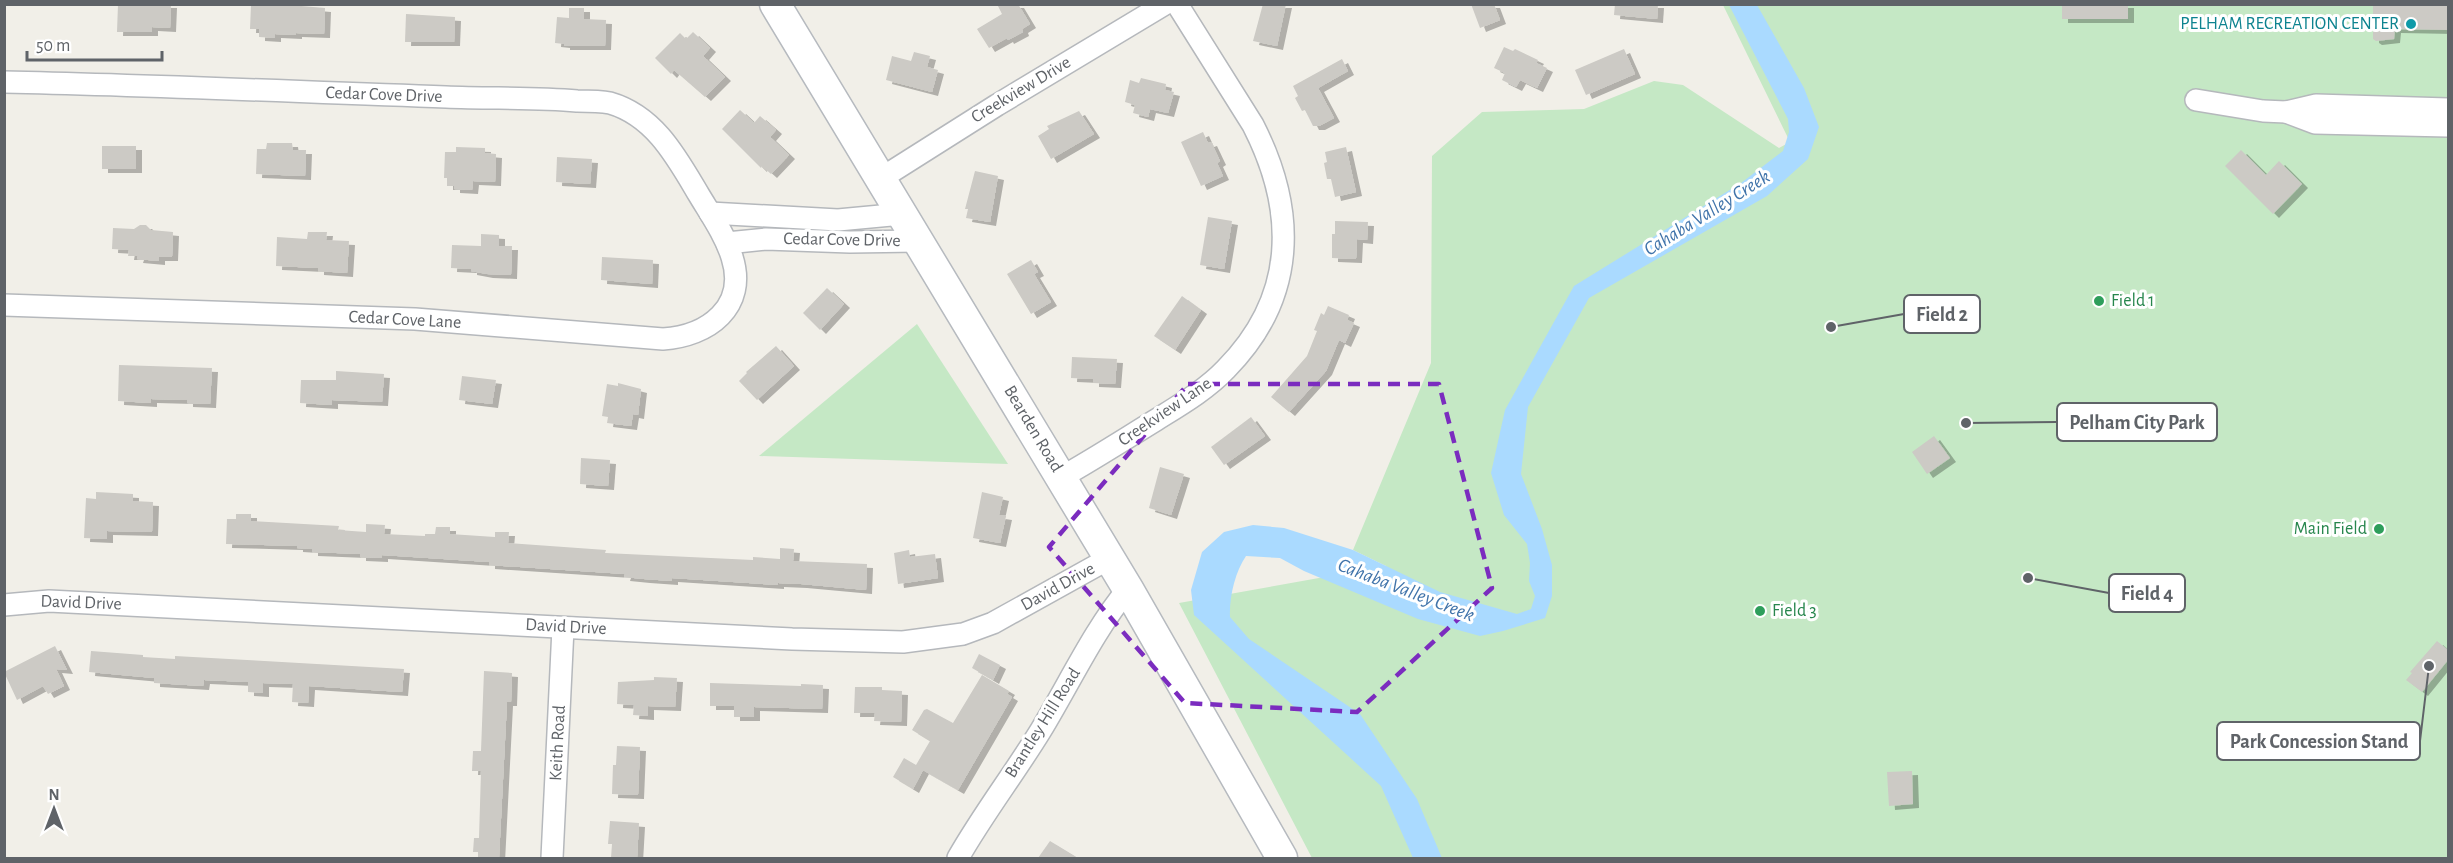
<svg xmlns="http://www.w3.org/2000/svg" width="2453" height="863" font-family="'Alegreya Sans',sans-serif">
<style>
.green{fill:#c5e8c5}
.water{fill:#aadaff}
.building{fill:#cccac5;filter:url(#shadow)}
.lines{fill:none;stroke-linecap:round;stroke-linejoin:round}
.street-casing{stroke:#b5b8bc;stroke-width:24}
.secondary-casing{stroke:#b6babf;stroke-width:33}
.street{stroke:#fff;stroke-width:21}
.secondary{stroke:#fff;stroke-width:30}
.marked{fill:none;stroke:#7b2cbf;stroke-width:4.5;stroke-dasharray:12 8;stroke-linejoin:round}
.culture-dot{fill:#0f9aa8;stroke:#fff;stroke-width:2}
.leisure-dot{fill:#2e9e5b;stroke:#fff;stroke-width:2}
.labels{text-anchor:middle;dominant-baseline:central;stroke-width:6;stroke-linejoin:round;paint-order:stroke}
.culture-label{font-size:18px;fill:#0d838f;stroke:#fff;text-anchor:end}
.street-label{font-size:18px;fill:#5f6368;stroke:#fff}
.leisure-label{font-size:18px;fill:#27864d;stroke:#fff;text-anchor:start}
.water-label{font-size:20px;font-style:italic;fill:#4174aa;stroke:#fff}
.leader{fill:none;stroke:#5f6368;stroke-width:2}
.callout-dot{fill:#5f6368;stroke:#fff;stroke-width:2}
.callout{fill:#fff;stroke:#5f6368;stroke-width:2}
.callout-label{font-size:20px;text-anchor:middle;font-weight:bold;fill:#5f6368}
</style>
<defs>
<filter id="shadow"><feDropShadow dx="6" dy="4" stdDeviation="0" flood-color="#0004"/></filter>
</defs>
<rect width="100%" height="100%" fill="#f1efe8"/>
<g class="green">
<polygon points="1723,5 2448,5 2448,858 1312,858 1179,603 1386,566 1353,550 1431,363 1432,156 1482,112 1584,109 1654,81 1683,85 1779,148 1790,142"/>
<polygon points="917,324 1008,464 759,456"/>
</g>
<path class="water" d="M1729,5H1757L1804,88L1819,127L1808,159L1767,196L1589,298L1528,407L1521,474L1542,529L1552,565V596L1545,618L1503,631L1480,636L1418,619L1304,571L1280,558L1246,556C1235,572 1229,598 1230,617L1249,639L1360,714L1417,799L1442,858H1413L1381,786L1194,615L1191,590L1202,552L1224,532L1253,525L1284,528L1353,550L1440,592L1517,614L1531,609L1535,596L1529,581L1530,563L1527,544L1504,515L1491,473L1505,410L1574,286L1741,183L1783,151L1789,132L1788,119Z"/>
<g class="building">
<polygon points="118,4 171,4 170,28 152,27 152,32 117,32"/>
<polygon points="278,4 325,8 324,34 296,33 296,35 275,34 275,38 259,37 259,29 250,29 251,5"/>
<polygon points="997,4 1018,4 1030,24 1022,29 1023,32 1008,40 1007,38 989,48 977,29 1002,14"/>
<polygon points="1263,4 1286,4 1277,46 1253,41"/>
<polygon points="1471,4 1494,4 1500,20 1480,28"/>
<polygon points="1615,4 1658,4 1657,19 1614,15"/>
<rect x="2062" y="4" width="66" height="15"/>
<polygon points="2373,4 2448,4 2448,30 2395,29 2394,39 2376,41 2373,39"/>
<polygon points="569,8 584,8 584,19 606,20 605,46 564,46 564,44 555,43 557,17 569,18"/>
<polygon points="406,14 455,17 454,42 405,42"/>
<polygon points="693,32 710,48 703,56 725,77 705,97 674,70 671,74 655,58 680,33 686,39"/>
<polygon points="1504,47 1513,51 1515,49 1538,60 1536,63 1547,68 1537,88 1520,80 1516,87 1502,80 1505,73 1494,68"/>
<polygon points="1624,49 1635,74 1586,95 1575,70"/>
<polygon points="914,52 930,56 927,67 938,70 932,92 886,80 892,56 911,61"/>
<polygon points="1342,59 1348,71 1318,88 1334,118 1319,126 1313,126 1305,110 1302,111 1295,98 1298,96 1293,86"/>
<polygon points="1141,78 1166,84 1165,90 1174,92 1168,113 1150,109 1148,117 1133,113 1135,105 1125,102 1130,80 1139,83"/>
<polygon points="740,110 754,123 760,116 776,130 770,137 789,155 771,174 762,166 761,168 722,129"/>
<polygon points="1079,111 1094,134 1051,159 1038,136 1049,129 1047,126"/>
<polygon points="1203,132 1208,143 1211,142 1220,161 1217,163 1223,176 1201,186 1181,142"/>
<polygon points="267,143 292,143 293,150 306,150 305,176 256,174 257,149 266,149"/>
<rect x="102" y="146" width="34" height="23"/>
<polygon points="456,147 485,148 485,153 496,154 495,182 473,181 472,190 454,189 454,186 447,186 447,178 444,178 445,152 456,152"/>
<polygon points="1346,147 1356,192 1335,197 1331,179 1327,179 1324,163 1327,162 1325,152"/>
<polygon points="2241,150 2266,175 2279,161 2302,184 2273,214 2225,166"/>
<polygon points="557,157 592,159 590,184 556,182"/>
<polygon points="975,171 998,176 990,222 966,218 968,209 965,209"/>
<polygon points="1208,217 1232,221 1224,269 1200,265"/>
<polygon points="1335,221 1368,222 1367,240 1357,239 1356,259 1332,258 1332,234 1335,234"/>
<polygon points="140,225 146,225 151,230 173,232 172,257 159,257 159,261 137,259 138,256 128,256 129,250 112,249 113,228 134,229"/>
<polygon points="308,232 327,232 326,240 349,241 347,273 318,271 318,268 276,266 277,237 307,239"/>
<polygon points="481,234 499,235 499,246 512,246 511,275 487,274 471,271 471,269 451,268 452,245 481,246"/>
<polygon points="602,257 653,260 652,284 601,280"/>
<polygon points="1031,260 1038,272 1034,274 1051,302 1031,314 1007,274"/>
<polygon points="827,288 844,304 820,330 803,313"/>
<polygon points="1182,296 1201,310 1175,350 1154,336"/>
<polygon points="1328,306 1349,315 1347,320 1354,323 1345,343 1339,340 1326,371 1289,412 1271,397 1307,356 1317,331 1314,330 1321,313 1324,315"/>
<polygon points="776,346 794,366 757,400 739,381 747,373 746,372"/>
<polygon points="1072,357 1117,359 1115,384 1093,383 1093,379 1071,378"/>
<polygon points="119,365 212,368 210,404 187,403 187,400 151,399 151,403 118,401"/>
<polygon points="336,371 384,374 382,402 332,400 332,405 300,403 301,380 336,380"/>
<polygon points="462,376 496,380 492,404 459,400"/>
<polygon points="618,383 641,389 638,415 633,414 631,426 607,423 608,417 602,416 607,384 618,386"/>
<polygon points="1251,417 1265,436 1224,465 1211,447"/>
<polygon points="1934,436 1950,458 1927,474 1912,452"/>
<polygon points="581,458 610,460 608,486 580,484"/>
<polygon points="1160,467 1184,474 1171,515 1149,508"/>
<polygon points="96,492 133,494 133,501 153,502 152,532 107,531 107,539 84,538 86,498 96,499"/>
<polygon points="982,492 1003,497 999,515 1006,516 1000,543 973,538"/>
<polygon points="236,514 251,514 251,521 339,526 338,530 366,532 366,524 385,525 384,534 425,536 425,534 435,534 436,527 450,527 450,534 495,537 495,532 509,532 508,543 606,550 605,553 753,560 753,557 780,559 780,548 794,549 793,561 867,564 866,590 801,584 778,583 778,585 672,578 672,581 644,579 624,577 625,574 489,565 489,562 382,555 382,558 360,557 360,554 312,552 312,549 297,548 297,546 226,544 227,519 236,519"/>
<polygon points="909,550 910,557 935,554 938,578 898,584 894,553"/>
<polygon points="2437,641 2448,650 2448,660 2422,692 2406,680 2412,673 2410,672"/>
<polygon points="55,646 67,670 56,669 64,686 48,694 43,686 17,700 4,672"/>
<polygon points="91,651 143,655 143,657 175,659 175,656 404,669 402,692 309,686 308,703 292,702 293,684 263,683 263,693 248,692 248,682 204,680 203,686 154,683 154,678 89,672"/>
<polygon points="979,654 1000,665 993,680 972,668"/>
<polygon points="484,671 512,673 511,702 507,702 499,858 478,858 478,852 473,852 474,838 479,838 481,771 472,771 473,751 481,751"/>
<polygon points="982,675 1009,691 1007,694 1012,697 958,790 923,770 913,789 893,777 904,758 916,765 930,741 912,730 924,710 927,709 953,723"/>
<polygon points="654,677 677,678 675,707 648,706 648,716 633,715 634,705 617,704 618,682 654,680"/>
<polygon points="710,683 801,686 801,684 823,685 822,709 754,707 754,717 734,717 734,706 710,706"/>
<polygon points="855,687 882,687 882,690 902,691 901,722 874,721 875,713 854,713"/>
<polygon points="617,746 640,747 638,795 612,794 613,765 616,765"/>
<polygon points="1912,771 1913,804 1889,806 1887,772"/>
<polygon points="610,821 639,823 637,858 611,858 612,844 608,844"/>
<polygon points="1050,841 1078,858 1038,858"/>
</g>
<g class="lines">
<g class="street-casing">
<g id="street">
<path d="M4,82C152,85 299,92 446,97C490,99 534,97 577,101C588,101 600,101 610,103C655,116 677,158 699,195C711,215 725,235 732,257C748,307 708,336 663,339L415,319L4,305"/>
<polyline points="2196,100 2263,111 2286,112"/>
<polyline points="2448,109 2316,105 2286,112 2315,123 2448,126"/>
<polyline points="880,179 997,105 1165,4"/>
<polyline points="710,213 838,220 902,214"/>
<polyline points="727,243 766,239 850,242 918,241"/>
<path d="M1062,477C1094,459 1125,439 1156,420C1180,405 1206,390 1226,369C1297,297 1297,211 1253,125L1177,4"/>
<polyline points="4,605 49,601 792,639 903,642 963,634 993,623 1110,558"/>
<polyline points="552,858 563,628"/>
<path d="M958,858C983,814 1014,774 1041,730C1069,684 1094,630 1128,589"/>
</g>
</g>
<g class="secondary-casing">
<polyline id="secondary" points="775,4 1128,589 1282,858"/>
</g>
<use href="#street" class="street"/>
<use href="#secondary" class="secondary"/>
</g>
<path class="marked" d="M1188,384H1439L1492,588L1357,712L1185,703L1049,547Z"/>
<circle class="culture-dot" cx="2411" cy="24" r="6"/>
<g class="leisure-dot">
<circle cx="2099" cy="301" r="6"/>
<circle cx="2379" cy="529" r="6"/>
<circle cx="1760" cy="611" r="6"/>
</g>
<g class="labels">
<g class="culture-label">
<text x="2399" y="24">PELHAM RECREATION CENTER</text>
</g>
<g class="street-label">
<text transform="translate(1021 90) rotate(-31)">Creekview Drive</text>
<text transform="translate(384 95) rotate(2)">Cedar Cove Drive</text>
<text transform="translate(842 240) rotate(1)">Cedar Cove Drive</text>
<text transform="translate(405 320) rotate(3)">Cedar Cove Lane</text>
<text transform="translate(1165 412) rotate(-34)">Creekview Lane</text>
<text transform="translate(1033 429) rotate(59)">Bearden Road</text>
<text transform="translate(1058 587) rotate(-29)">David Drive</text>
<text transform="translate(81 603) rotate(2)">David Drive</text>
<text transform="translate(566 627) rotate(3)">David Drive</text>
<text transform="translate(1043 723) rotate(-58)">Brantley Hill Road</text>
<text transform="translate(558 743) rotate(-87)">Keith Road</text>
</g>
<g class="leisure-label">
<text x="2111" y="301">Field 1</text>
<text x="2367" y="529" text-anchor="end">Main Field</text>
<text x="1772" y="611">Field 3</text>
</g>
<g class="water-label">
<text transform="translate(1707 213) rotate(-32)">Cahaba Valley Creek</text>
<text transform="translate(1406 590) rotate(21)">Cahaba Valley Creek</text>
</g>
</g>
<path class="leader" d="M1831 327L1904 314M1966 423L2057 422M2028 578L2109 593M2429 666L2420 741"/>
<g class="callout-dot">
<circle cx="1831" cy="327" r="6"/>
<circle cx="1966" cy="423" r="6"/>
<circle cx="2028" cy="578" r="6"/>
<circle cx="2429" cy="666" r="6"/>
</g>
<g class="callout">
<rect x="1904" y="295" width="76" height="38" rx="6"/>
<rect x="2057" y="403" width="160" height="38" rx="6"/>
<rect x="2109" y="574" width="76" height="38" rx="6"/>
<rect x="2217" y="722" width="203" height="38" rx="6"/>
</g>
<g class="callout-label">
<text x="1942" y="321">Field 2</text>
<text x="2137" y="429">Pelham City Park</text>
<text x="2147" y="600">Field 4</text>
<text x="2319" y="748">Park Concession Stand</text>
</g>
<rect width="2453" height="863" fill="none" stroke="#5f6368" stroke-width="12"/>
<g transform="translate(54 809)" stroke="#ffffff" stroke-width="4.5" paint-order="stroke">
<path d="M0-4.5L10 22L0 15L-10 22Z" fill="#5f6368"/>
<text y="-9" font-size="16" font-weight="bold" text-anchor="middle" fill="#5f6368">N</text>
</g>
<path d="M27 51v9h135v-9" fill="none" stroke="#5f6368" stroke-width="3"/>
<text x="36" y="51" font-size="18" fill="#5f6368" stroke="#ffffff" stroke-width="4.5" paint-order="stroke">50 m</text>
</svg>
